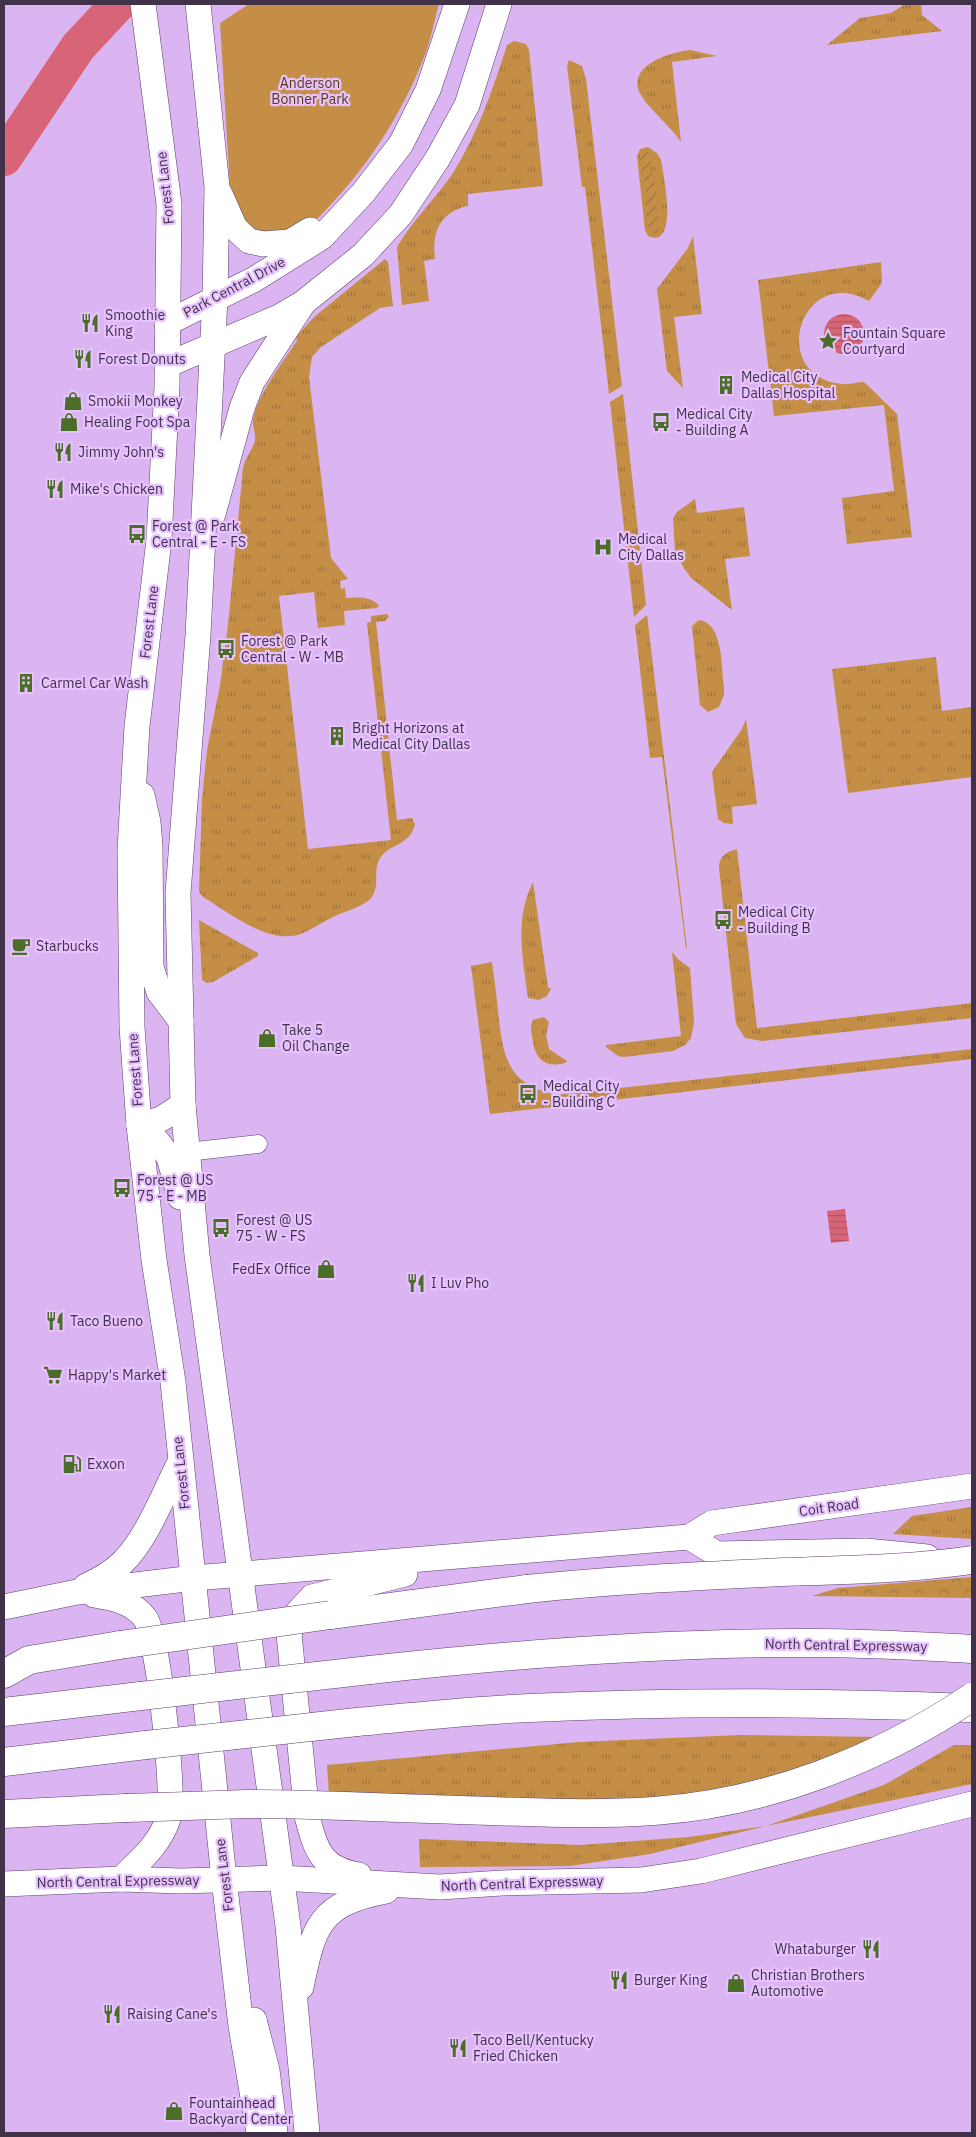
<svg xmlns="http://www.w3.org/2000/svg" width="976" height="2137" font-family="'IBM Plex Sans',sans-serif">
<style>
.grass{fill:url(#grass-tufts)}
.forest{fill:url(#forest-crowns)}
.park{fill:#c48e46}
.garden{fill:url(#garden-furrows)}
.water{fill:url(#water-rules)}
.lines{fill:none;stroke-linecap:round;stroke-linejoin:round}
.river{stroke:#d76577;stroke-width:36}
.street-casing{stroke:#5d3d70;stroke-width:19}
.secondary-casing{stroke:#5d3d70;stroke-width:26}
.highway-casing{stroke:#5d3d70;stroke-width:29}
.street{stroke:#fff;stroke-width:18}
.secondary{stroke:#fff;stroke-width:25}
.highway{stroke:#fff;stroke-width:28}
.highway-bridge-casing{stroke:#5d3d70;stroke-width:29;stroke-linecap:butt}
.highway-bridge{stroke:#fff;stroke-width:28}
.labels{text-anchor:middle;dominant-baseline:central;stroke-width:4.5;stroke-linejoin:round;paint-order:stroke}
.park-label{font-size:14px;fill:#5a3c12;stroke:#e7c2fe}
.street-label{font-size:14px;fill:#41324a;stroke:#e7c2fe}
.poi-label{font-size:14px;fill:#41324a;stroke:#e7c2fe;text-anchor:start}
</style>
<defs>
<pattern id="grass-tufts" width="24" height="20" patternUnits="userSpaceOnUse" patternTransform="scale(1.25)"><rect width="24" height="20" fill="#c48e46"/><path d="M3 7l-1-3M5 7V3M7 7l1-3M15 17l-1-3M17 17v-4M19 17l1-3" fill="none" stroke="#a1753c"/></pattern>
<pattern id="forest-crowns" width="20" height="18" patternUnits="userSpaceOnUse" patternTransform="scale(1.25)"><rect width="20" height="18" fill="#c48e46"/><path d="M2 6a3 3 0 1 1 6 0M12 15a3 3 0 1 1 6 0" fill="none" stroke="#a1753c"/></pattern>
<pattern id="garden-furrows" width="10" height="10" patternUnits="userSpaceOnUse" patternTransform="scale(1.25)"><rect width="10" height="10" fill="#c48e46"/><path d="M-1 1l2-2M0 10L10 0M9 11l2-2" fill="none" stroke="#a1753c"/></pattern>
<pattern id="water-rules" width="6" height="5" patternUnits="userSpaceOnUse" patternTransform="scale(1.25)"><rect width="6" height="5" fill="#d76577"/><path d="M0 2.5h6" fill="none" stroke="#b05464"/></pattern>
</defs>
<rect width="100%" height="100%" fill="#dab5f1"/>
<g class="grass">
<polygon points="905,4 921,4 922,15 942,31 827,45 860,18 891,13"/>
<path d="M514,41L526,44L529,50L543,186L468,194V206C439,212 432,233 435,259L424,261L429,301L402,305L397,247C411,222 437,197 453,173C478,133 493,89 507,45Z"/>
<path d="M690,50L717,56L672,62L681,142C671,126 644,105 639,91C629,64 672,52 690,50Z"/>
<polygon points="569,60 582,66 586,79 622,386 609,394 585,187 582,187 567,66"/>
<path d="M648,147L657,153L661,160C663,173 680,250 648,236L645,230L637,156L640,149Z"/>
<polygon points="693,236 702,314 674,317 683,388 667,371 657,289 688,248"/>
<path d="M385,259L388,262L393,306L380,308L321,347L312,357L309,377L331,558L348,579L340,581L341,589L345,588L346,598C356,597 373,596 379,606L376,608L344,611L345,625L318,628L314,592L279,596L308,849L391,840L367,623L371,622V616L387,614L389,617L385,621L376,622L397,820L412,818L415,824C409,848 389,842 379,860C373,873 380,884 372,897C365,906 346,911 335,916C324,921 313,929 301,934C268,945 230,913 203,897L199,892L202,799L207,750L220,685L228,625L243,468C245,457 253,450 255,440C256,433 252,427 253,420C258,394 282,363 297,341L296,337L314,317Z"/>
<path d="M881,262L882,283L869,301C801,262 766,376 842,384C850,385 857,382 864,382L897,414L912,537L847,544L842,498L894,491L884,405L774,416L758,280Z"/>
<polygon points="623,394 646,605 634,617 610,402"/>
<polygon points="695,499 697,513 744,507 750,556 725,559 732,610 691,578 684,568 675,551 673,518 677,512"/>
<polygon points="647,615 687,948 686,949 662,757 650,758 635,625"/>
<path d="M699,620C724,623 721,668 724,688V695L719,707L708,712L700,705L692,626Z"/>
<polygon points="936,657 942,711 972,707 972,777 848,793 832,669"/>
<polygon points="746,719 757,804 732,807 733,824 724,823 718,819 712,772 742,729"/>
<path d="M737,849L757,1028L972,1003V1018L762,1041L745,1038L736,1024L719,868C719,856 726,852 737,849Z"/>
<path d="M533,882L548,988H551L547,996L539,1000L528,998C523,958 514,919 533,882Z"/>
<polygon points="199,920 258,953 258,956 213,982 207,983 202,980"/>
<polygon points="672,952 679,960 690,968 694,1022 691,1038 685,1045 673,1051 624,1057 618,1056 606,1047 606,1045 681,1036"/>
<path d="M492,962C495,982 497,1001 499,1020C504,1063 511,1085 557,1095L972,1049V1059L490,1114L471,966Z"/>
<path d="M544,1017L549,1022L546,1035L549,1049L567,1061L565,1063C542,1069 534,1056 532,1036C531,1030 530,1026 533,1020Z"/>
<polygon points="972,1507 972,1539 893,1534 912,1516"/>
<polygon points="740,1735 879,1737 785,1776 676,1798 594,1803 329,1795 327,1765 579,1742"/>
<polygon points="954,1745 972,1745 972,1784 766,1826 650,1854 570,1866 420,1867 419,1839 581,1845 689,1837 766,1826 884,1785"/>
</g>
<polygon class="forest" points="972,1577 972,1598 812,1596 838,1588"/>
<path class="park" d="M249,4H439C434,21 431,39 425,55C404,109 373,159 334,201C322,214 308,231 290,236C279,239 260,231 249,229L231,204L220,23Z"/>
<path class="garden" d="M647,150L652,156L650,166L655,181L653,198L660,223L658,233L654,234C641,222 648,199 645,184C642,173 637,165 641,153Z"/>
<g class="water">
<circle cx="844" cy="334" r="20"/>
<polygon points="845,1209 849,1241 831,1243 827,1211"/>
</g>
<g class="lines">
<polyline class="river" points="4,158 78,47 118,4"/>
<g class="street-casing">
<polyline id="street" points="187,1152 258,1144"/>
</g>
<g class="secondary-casing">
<g id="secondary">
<polyline points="143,4 169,204 167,387 159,540 137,726 130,850 132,1027 139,1125 154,1260 173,1382 224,1879 241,2026 259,2133"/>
<polyline points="198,4 217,187 215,298 198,635 178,893 183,1105 197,1255 288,1926 307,2133"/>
<polyline points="220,194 235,228 249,241 263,244 290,242 310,230"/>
<polyline points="167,323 255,279 322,237 363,193 401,144 428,90 457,4"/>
<polyline points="167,365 279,317 303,303 363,255 401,214 438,158 467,105 499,4"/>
<polyline points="213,514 242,408 252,382 302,305"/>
<polyline points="142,795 148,822 150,845 151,967 159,992 181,1021"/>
<polyline points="139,1125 157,1141 169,1157 180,1197"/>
<polyline points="139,1125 161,1119 183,1105"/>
<polyline points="689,1537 712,1523 972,1486"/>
<path d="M86,1586C99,1580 112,1573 122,1563C147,1539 164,1493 180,1462"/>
<path d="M94,1595C113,1598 133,1602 145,1618C158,1635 175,1794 169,1816C161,1843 141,1860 121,1879"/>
<polyline points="4,1607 77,1592 194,1578 689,1537 717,1554 866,1551 927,1557"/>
<path d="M359,1875C321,1869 316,1850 307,1816L289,1634L298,1612L312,1597L405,1574"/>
<polyline points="4,1884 121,1879 181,1881 280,1878 440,1887 502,1883 641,1880 701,1871 972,1804"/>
<path d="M301,1987C314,1925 319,1904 386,1891"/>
<polyline points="254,2020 267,2070 275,2133"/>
</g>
</g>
<g class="highway-casing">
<g id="highway">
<polyline points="330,1615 527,1589"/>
<path d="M370,1670C514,1654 657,1643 802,1643C858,1642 916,1646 972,1649"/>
<polyline points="4,1674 29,1660 120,1645"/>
<polyline points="4,1712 141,1696"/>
<path d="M357,1722C414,1717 472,1710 530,1708C676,1701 823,1702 969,1708"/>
<polyline points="4,1762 146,1745"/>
<polyline points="4,1814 125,1808"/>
</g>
</g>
<use href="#street" class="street"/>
<use href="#secondary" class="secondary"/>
<use href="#highway" class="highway"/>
<g class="highway-bridge-casing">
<g id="highway-bridge">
<path d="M527,1589C613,1580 698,1576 784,1572C847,1570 909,1569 972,1560"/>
<polyline points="120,1645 330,1615"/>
<polyline points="141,1696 370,1670"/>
<polyline points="146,1745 357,1722"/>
<path d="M125,1808C166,1807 207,1805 247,1804C309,1804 370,1807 431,1809C506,1811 580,1816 654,1811C768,1803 878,1760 972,1697"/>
</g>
</g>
<use href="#highway-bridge" class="highway-bridge"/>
</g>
<defs>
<g id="restaurant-bare" transform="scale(1.5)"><path d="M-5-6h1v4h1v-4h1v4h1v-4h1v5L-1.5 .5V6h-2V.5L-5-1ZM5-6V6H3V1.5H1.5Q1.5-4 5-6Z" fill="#4a6e28" stroke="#e7c2fe" stroke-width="2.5" paint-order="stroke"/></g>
<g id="sight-bare" transform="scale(1.5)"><path d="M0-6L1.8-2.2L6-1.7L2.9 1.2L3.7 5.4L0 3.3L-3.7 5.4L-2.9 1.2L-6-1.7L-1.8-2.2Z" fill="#4a6e28" stroke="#e7c2fe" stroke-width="2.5" paint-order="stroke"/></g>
<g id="building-bare" transform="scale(1.5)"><path d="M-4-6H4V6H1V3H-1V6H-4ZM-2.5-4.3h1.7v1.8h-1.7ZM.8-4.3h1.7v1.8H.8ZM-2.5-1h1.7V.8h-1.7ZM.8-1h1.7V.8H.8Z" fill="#4a6e28" stroke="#e7c2fe" stroke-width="2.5" paint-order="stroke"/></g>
<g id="shop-bare" transform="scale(1.5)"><path d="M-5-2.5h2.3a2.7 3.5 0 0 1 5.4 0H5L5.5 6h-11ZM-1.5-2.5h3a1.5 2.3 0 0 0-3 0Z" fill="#4a6e28" stroke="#e7c2fe" stroke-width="2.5" paint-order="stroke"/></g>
<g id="bus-bare" transform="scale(1.5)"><path d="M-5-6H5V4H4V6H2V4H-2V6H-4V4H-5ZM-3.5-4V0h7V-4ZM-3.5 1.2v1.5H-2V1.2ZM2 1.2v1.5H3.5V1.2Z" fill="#4a6e28" stroke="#e7c2fe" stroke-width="2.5" paint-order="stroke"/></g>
<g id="hospital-bare" transform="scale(1.5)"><path d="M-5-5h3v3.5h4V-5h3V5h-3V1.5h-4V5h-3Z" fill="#4a6e28" stroke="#e7c2fe" stroke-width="2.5" paint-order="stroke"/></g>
<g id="cafe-bare" transform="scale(1.5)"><path d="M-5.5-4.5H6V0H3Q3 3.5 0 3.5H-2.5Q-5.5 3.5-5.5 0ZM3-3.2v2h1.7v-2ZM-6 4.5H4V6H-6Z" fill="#4a6e28" stroke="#e7c2fe" stroke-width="2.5" paint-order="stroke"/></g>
<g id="supermarket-bare" transform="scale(1.5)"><path d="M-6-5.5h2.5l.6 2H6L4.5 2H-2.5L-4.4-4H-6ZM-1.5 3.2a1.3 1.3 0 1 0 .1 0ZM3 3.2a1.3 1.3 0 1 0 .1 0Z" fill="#4a6e28" stroke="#e7c2fe" stroke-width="2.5" paint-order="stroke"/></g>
<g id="fuel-bare" transform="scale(1.5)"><path d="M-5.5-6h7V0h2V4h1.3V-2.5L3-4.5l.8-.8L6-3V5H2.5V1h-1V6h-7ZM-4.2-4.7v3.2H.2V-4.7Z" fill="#4a6e28" stroke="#e7c2fe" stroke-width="2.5" paint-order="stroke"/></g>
</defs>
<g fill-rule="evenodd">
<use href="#restaurant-bare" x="90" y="323"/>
<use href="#sight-bare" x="828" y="341"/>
<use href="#restaurant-bare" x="83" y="359"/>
<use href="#building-bare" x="726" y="385"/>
<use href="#shop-bare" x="73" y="401"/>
<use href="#shop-bare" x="69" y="422"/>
<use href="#bus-bare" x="661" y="422"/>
<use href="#restaurant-bare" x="63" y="452"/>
<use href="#restaurant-bare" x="55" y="489"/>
<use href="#bus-bare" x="137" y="534"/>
<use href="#hospital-bare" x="603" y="547"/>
<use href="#bus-bare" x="226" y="649"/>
<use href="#building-bare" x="26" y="683"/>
<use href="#building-bare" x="337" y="736"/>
<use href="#bus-bare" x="723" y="920"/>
<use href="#cafe-bare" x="21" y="946"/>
<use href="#shop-bare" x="267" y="1038"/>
<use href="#bus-bare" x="528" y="1094"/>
<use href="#bus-bare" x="122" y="1188"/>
<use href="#bus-bare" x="221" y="1228"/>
<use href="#shop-bare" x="326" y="1269"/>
<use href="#restaurant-bare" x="416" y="1283"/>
<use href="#restaurant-bare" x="55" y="1321"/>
<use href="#supermarket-bare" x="53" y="1375"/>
<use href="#fuel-bare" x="72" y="1464"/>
<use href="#restaurant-bare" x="871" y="1949"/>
<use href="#restaurant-bare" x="619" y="1980"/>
<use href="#shop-bare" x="736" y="1983"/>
<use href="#restaurant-bare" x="112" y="2014"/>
<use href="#restaurant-bare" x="458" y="2048"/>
<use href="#shop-bare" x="174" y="2111"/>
</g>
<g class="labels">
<g class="park-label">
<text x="310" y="83">Anderson<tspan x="310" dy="16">Bonner Park</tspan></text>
</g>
<g class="street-label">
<text transform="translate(165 188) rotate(-96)">Forest Lane</text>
<text transform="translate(234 287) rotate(-28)">Park Central Drive</text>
<text transform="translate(149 622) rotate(-83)">Forest Lane</text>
<text transform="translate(135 1070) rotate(-94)">Forest Lane</text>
<text transform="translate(181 1473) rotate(-96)">Forest Lane</text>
<text transform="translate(829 1507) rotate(-8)">Coit Road</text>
<text transform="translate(846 1645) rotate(1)">North Central Expressway</text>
<text transform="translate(224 1875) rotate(-97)">Forest Lane</text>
<text transform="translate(118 1881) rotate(-1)">North Central Expressway</text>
<text transform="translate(522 1883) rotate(-2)">North Central Expressway</text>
</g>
<g class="poi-label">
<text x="105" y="315">Smoothie<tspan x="105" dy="16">King</tspan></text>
<text x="843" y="333">Fountain Square<tspan x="843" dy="16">Courtyard</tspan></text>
<text x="98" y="359">Forest Donuts</text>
<text x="741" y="377">Medical City<tspan x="741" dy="16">Dallas Hospital</tspan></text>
<text x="88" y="401">Smokii Monkey</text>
<text x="676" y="414">Medical City<tspan x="676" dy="16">- Building A</tspan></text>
<text x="84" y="422">Healing Foot Spa</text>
<text x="78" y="452">Jimmy John's</text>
<text x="70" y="489">Mike's Chicken</text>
<text x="152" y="526">Forest @ Park<tspan x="152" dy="16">Central - E - FS</tspan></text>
<text x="618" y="539">Medical<tspan x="618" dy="16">City Dallas</tspan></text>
<text x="241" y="641">Forest @ Park<tspan x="241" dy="16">Central - W - MB</tspan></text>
<text x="41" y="683">Carmel Car Wash</text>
<text x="352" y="728">Bright Horizons at<tspan x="352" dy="16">Medical City Dallas</tspan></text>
<text x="738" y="912">Medical City<tspan x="738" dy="16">- Building B</tspan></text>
<text x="36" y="946">Starbucks</text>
<text x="282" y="1030">Take 5<tspan x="282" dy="16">Oil Change</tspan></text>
<text x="543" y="1086">Medical City<tspan x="543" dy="16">- Building C</tspan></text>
<text x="137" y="1180">Forest @ US<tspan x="137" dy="16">75 - E - MB</tspan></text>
<text x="236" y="1220">Forest @ US<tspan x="236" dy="16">75 - W - FS</tspan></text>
<text x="311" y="1269" text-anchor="end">FedEx Office</text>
<text x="431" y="1283">I Luv Pho</text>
<text x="70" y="1321">Taco Bueno</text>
<text x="68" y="1375">Happy's Market</text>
<text x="87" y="1464">Exxon</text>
<text x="856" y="1949" text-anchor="end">Whataburger</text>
<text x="751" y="1975">Christian Brothers<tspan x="751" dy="16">Automotive</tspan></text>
<text x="634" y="1980">Burger King</text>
<text x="127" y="2014">Raising Cane's</text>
<text x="473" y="2040">Taco Bell/Kentucky<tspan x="473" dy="16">Fried Chicken</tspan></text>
<text x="189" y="2103">Fountainhead<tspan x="189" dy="16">Backyard Center</tspan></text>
</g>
</g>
<rect width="976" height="2137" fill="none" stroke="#41324a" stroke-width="10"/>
</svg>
